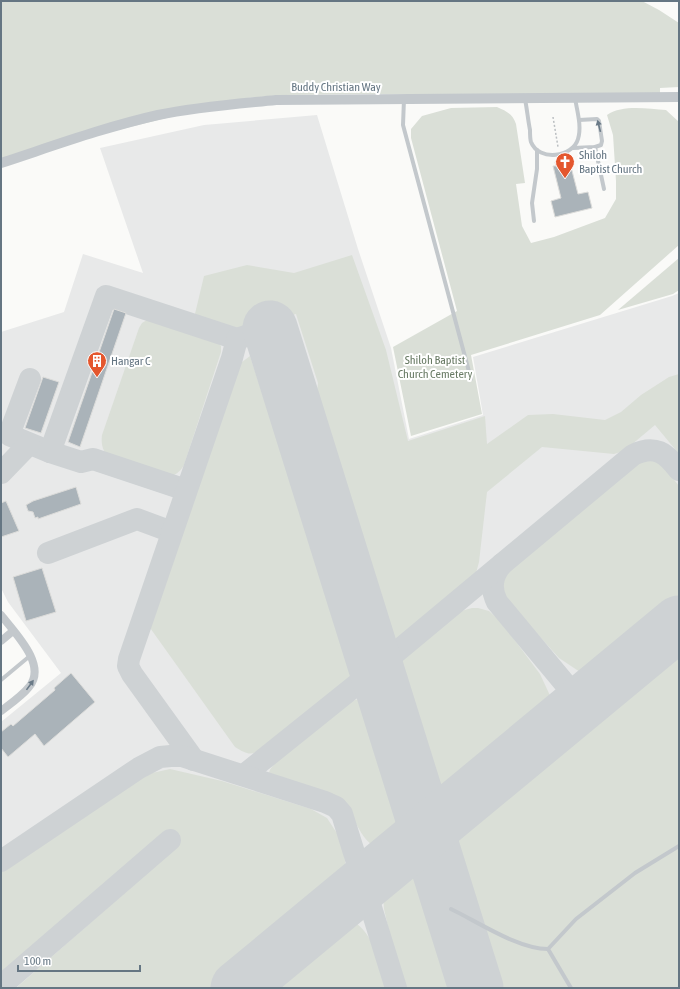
<svg xmlns="http://www.w3.org/2000/svg" width="680" height="989" font-family="'Asap Condensed',sans-serif">
<style>
.built{fill:#e8e9e9}
.green{fill:#dadfd7}
.lines{fill:none;stroke-linecap:round;stroke-linejoin:round}
.taxiway{stroke:#ced2d4;stroke-width:22}
.runway{stroke:#ced2d4;stroke-width:55}
.building{fill:#aab3b9;stroke:#dcdcda}
.path{stroke:#bbbfc2;stroke-width:1.5;stroke-dasharray:2 2;stroke-linecap:butt}
.service{stroke:#c3c8cc;stroke-width:4}
.minor{stroke:#c3c8cc;stroke-width:8}
.tertiary{stroke:#c3c8cc;stroke-width:10}
.oneway{fill:#6a7a87}
.labels{text-anchor:middle;dominant-baseline:central;stroke-width:4;stroke-linejoin:round;paint-order:stroke}
.street-label{font-size:12px;fill:#657683;stroke:#fff}
.poi-label{font-size:12px;fill:#657683;stroke:#fff;text-anchor:start}
.park-label{font-size:12px;fill:#687a64;stroke:#fff}
</style>
<rect width="100%" height="100%" fill="#fafaf8"/>
<polygon class="built" points="317,115 358,249 391,348 409,439 483,415 473,357 672,296 679,293 679,988 1,988 1,722 61,673 8,602 1,588 1,332 64,312 83,254 143,273 100,148 204,125"/>
<g class="green">
<polygon points="1,1 642,1 659,10 679,23 679,87 660,88 660,94 357,94 285,95 247,98 1,159"/>
<path d="M497,107C506,111 513,114 516,124L525,183L516,184L522,226L531,243L554,237L605,218L616,199V181L613,135L607,115C623,104 648,109 666,110L679,122V245L600,315L471,355L482,414L411,436L393,347L457,311L411,138V129L422,116L451,108Z"/>
<polygon points="352,255 386,350 408,441 485,416 487,444 528,415 553,414 605,420 621,412 641,395 669,377 679,374 679,454 655,425 624,451 614,454 542,447 487,492 479,562 476,573 396,640 387,642 315,408 318,383 296,314 238,332 234,332 194,318 204,276 247,265 294,273"/>
<polygon points="679,258 679,290 673,294 618,310"/>
<path d="M152,317H156L212,336L221,346V352L184,465C180,472 175,476 167,477C161,477 112,459 107,455C102,450 101,442 102,435L139,328L142,323Z"/>
<path d="M250,356L264,399L278,413L357,669L355,674L264,748C251,756 248,755 235,747L148,625L191,499L190,497L230,376L238,365Z"/>
<polygon points="646,459 655,460 660,462 679,486 679,599 586,676 559,658 503,596 501,585 504,575 507,572 638,463"/>
<polygon points="472,608 478,608 489,611 501,622 540,674 553,702 436,801 394,666 455,615 461,611"/>
<polygon points="679,648 679,988 494,988 448,839"/>
<path d="M358,699L367,701L404,827L379,847C362,845 355,817 346,805C343,800 338,797 334,795L271,776L269,774C269,768 275,764 279,760L350,702Z"/>
<polygon points="170,769 222,781 311,809 327,818 340,838 344,854 347,875 210,988 16,988 178,846 165,832 52,931 1,974 1,872 137,781 152,773"/>
<polygon points="417,867 455,988 405,988 395,958 384,909 383,893"/>
<path d="M351,920C374,932 380,965 389,988H269Z"/>
</g>
<g class="lines">
<g class="taxiway">
<polyline points="30,379 9,435 50,452"/>
<polyline points="1,473 29,444"/>
<polyline points="186,490 93,459 81,462 50,452 106,296 237,339"/>
<polyline points="48,553 137,519 172,532"/>
<path d="M502,564C492,576 490,588 497,602L581,703"/>
<polyline points="194,760 132,674 128,666 129,659 232,358 237,339 270,328"/>
<path d="M244,775L376,669L633,455C655,444 666,453 679,470"/>
<polyline points="1,861 139,768 160,757 171,756 182,756 325,802 336,807 342,814 396,988"/>
<polyline points="1,986 170,840"/>
</g>
<g class="runway">
<polyline points="270,328 476,988"/>
<polyline points="238,988 679,623"/>
</g>
</g>
<g class="building">
<polygon points="566,160 567,163 570,163 578,194 588,192 592,208 555,217 551,201 561,198 553,166 556,166 555,162"/>
<polygon points="114,309 126,313 80,447 68,442"/>
<polygon points="43,377 59,382 41,433 25,428"/>
<polygon points="76,487 81,504 38,519 38,517 35,518 33,512 28,511 26,505 33,501"/>
<polygon points="6,501 19,531 1,537 1,503"/>
<polygon points="42,568 56,612 26,621 13,577"/>
<polygon points="71,673 95,702 44,746 35,734 8,757 1,748 1,732 11,724 13,726 55,690 54,688"/>
</g>
<g class="lines">
<polyline class="path" points="553,117 558,147"/>
<g class="service">
<polyline points="404,99 403,125 471,379"/>
<path d="M525,99C527,109 528,120 530,130C530,134 530,139 531,142C539,162 573,157 578,139C582,126 577,111 575,98"/>
<polyline points="595,147 604,189"/>
<polyline points="573,148 595,147 601,145 602,141 599,121 597,119 579,120"/>
<polyline points="534,221 532,203 537,169 537,150"/>
<polyline points="1,680 31,655"/>
<path d="M451,909C478,922 518,949 548,949"/>
<polyline points="571,988 548,949 576,919 635,873 679,846"/>
</g>
<g class="minor">
<path d="M1,615C14,632 48,665 29,687C22,696 10,704 1,711"/>
<polyline points="1,641 13,631"/>
</g>
<path class="tertiary" d="M1,163C53,146 105,127 158,115C197,107 237,104 276,100L679,97"/>
</g>
<defs><path id="oneway-solid" d="M-6-.8H1V-3.2L6.5 0L1 3.2V.8H-6Z"/></defs>
<g class="oneway">
<use href="#oneway-solid" transform="translate(599 126) rotate(-104)"/>
<use href="#oneway-solid" transform="translate(30 685) rotate(-54)"/>
</g>
<defs>
<g id="church-pin" transform="scale(1)"><path d="M0 17L-7.5 6A9.5 9.5 0 1 1 7.5 6Z" fill="#e4572e" stroke="#fff"/><path d="M-1.2-6h2.4v3.5h3.3v2.4h-3.3V6h-2.4V-.1h-3.3v-2.4h3.3Z" fill="#fff"/></g>
<g id="building-pin" transform="scale(1)"><path d="M0 17L-7.5 6A9.5 9.5 0 1 1 7.5 6Z" fill="#e4572e" stroke="#fff"/><path d="M-4-6H4V6H1V3H-1V6H-4ZM-2.5-4.3h1.7v1.8h-1.7ZM.8-4.3h1.7v1.8H.8ZM-2.5-1h1.7V.8h-1.7ZM.8-1h1.7V.8H.8Z" fill="#fff"/></g>
</defs>
<g fill-rule="evenodd">
<use href="#church-pin" x="565" y="162"/>
<use href="#building-pin" x="97" y="361"/>
</g>
<g class="labels">
<g class="street-label">
<text x="336" y="87">Buddy Christian Way</text>
</g>
<g class="poi-label">
<text x="579" y="155">Shiloh<tspan x="579" dy="14">Baptist Church</tspan></text>
<text x="111" y="361">Hangar C</text>
</g>
<g class="park-label">
<text x="435" y="360">Shiloh Baptist<tspan x="435" dy="14">Church Cemetery</tspan></text>
</g>
</g>
<rect width="680" height="989" fill="none" stroke="#657683" stroke-width="4"/>
<path d="M18 965v6h122v-6" fill="none" stroke="#657683" stroke-width="2"/>
<text x="24" y="965" font-size="12" fill="#657683" stroke="#ffffff" stroke-width="3" paint-order="stroke">100 m</text>
</svg>
